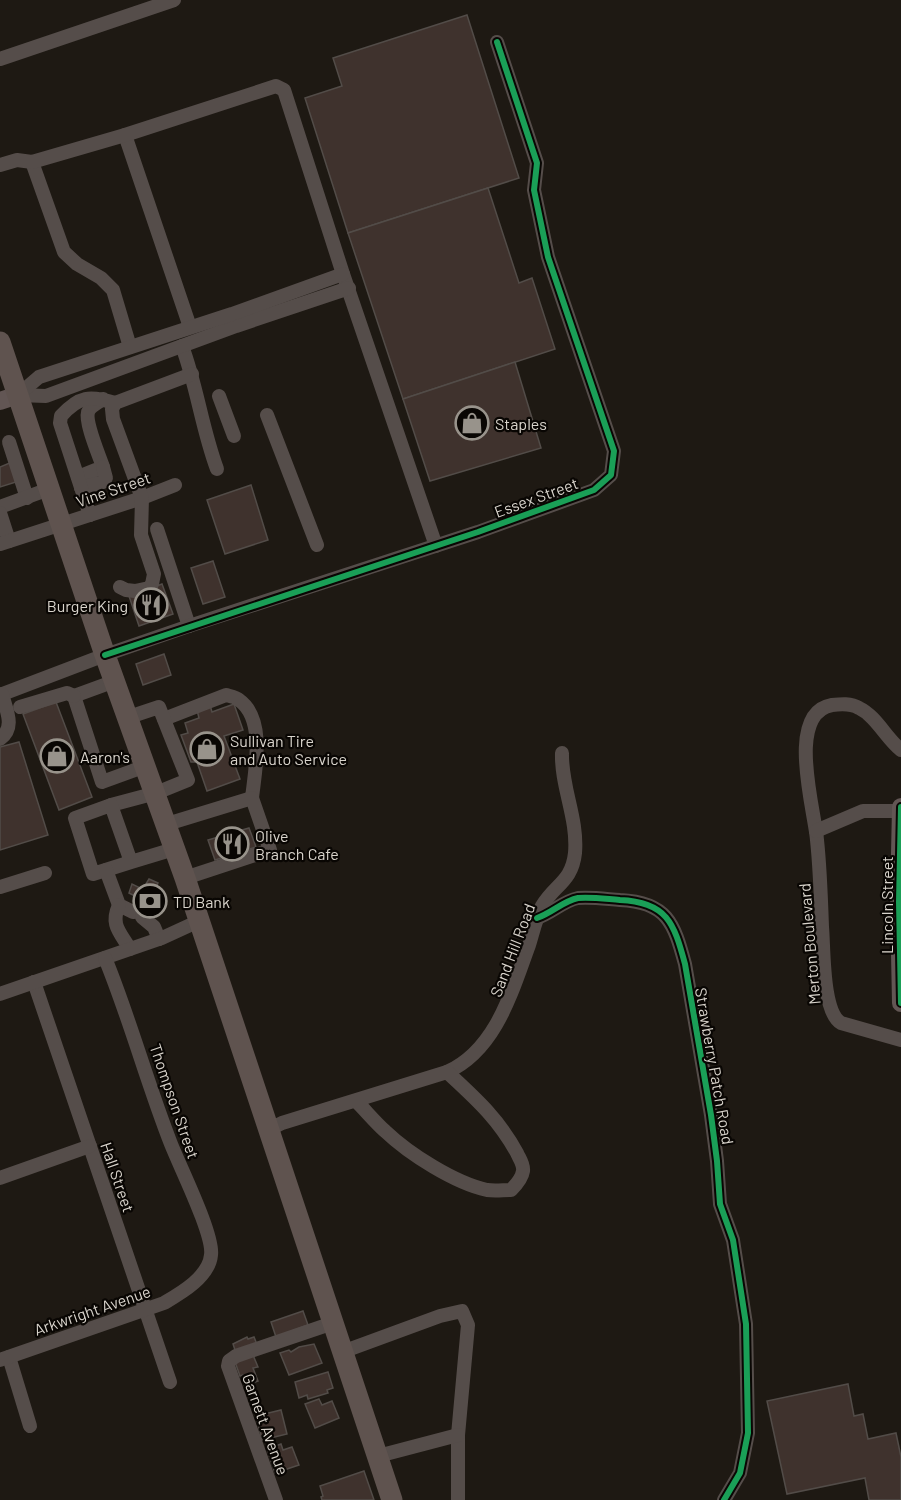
<svg xmlns="http://www.w3.org/2000/svg" width="901" height="1500" font-family="Barlow,sans-serif">
<style>
.building{fill:#3f322d;stroke:#524c48;stroke-width:1.5}
.lines{fill:none;stroke-linecap:round;stroke-linejoin:round}
.minor{stroke:#554d4a;stroke-width:14}
.major{stroke:#625654;stroke-width:18}
.highway{stroke:#5f534f;stroke-width:21}
.cycleway-casing{stroke:#090603;stroke-width:10}
.cycleway{stroke:#1a9f57;stroke-width:6}
.labels{text-anchor:middle;dominant-baseline:central;stroke-width:4.5;stroke-linejoin:round;paint-order:stroke}
.poi-label{font-size:16px;fill:#d9d4cc;stroke:#090603;text-anchor:start}
.street-label{font-size:16px;fill:#d9d4cc;stroke:#090603}
</style>
<rect width="100%" height="100%" fill="#1e1913"/>
<g class="building">
<polygon points="467,15 519,178 348,233 305,98 342,86 333,58"/>
<polygon points="488,188 519,283 532,278 555,349 403,399 348,233"/>
<polygon points="515,362 541,448 430,481 403,399"/>
<polygon points="12,462 19,481 0,487 0,467"/>
<polygon points="251,485 268,540 225,554 207,500"/>
<polygon points="213,561 225,597 203,604 191,568"/>
<polygon points="162,584 173,614 139,626 129,596"/>
<polygon points="164,654 171,675 143,685 136,664"/>
<polygon points="56,702 92,797 59,810 23,714"/>
<polygon points="234,704 243,730 224,736 240,779 207,791 197,762 191,762 181,735 188,733 185,723 199,718 197,710 210,705 212,712"/>
<polygon points="19,742 48,835 0,850 0,747"/>
<polygon points="249,828 256,847 215,860 208,840"/>
<polygon points="149,879 158,883 156,888 159,895 166,899 159,909 153,905 146,908 141,920 131,916 137,903 135,896 129,893 132,884 140,888 146,884"/>
<polygon points="303,1311 308,1325 276,1337 271,1322"/>
<polygon points="247,1337 248,1339 254,1337 258,1347 236,1353 233,1344"/>
<polygon points="314,1344 322,1363 289,1375 280,1353 289,1350 291,1352 299,1347"/>
<polygon points="253,1355 258,1367 253,1368 258,1381 247,1385 243,1375 240,1376 235,1362"/>
<polygon points="328,1372 333,1388 327,1390 328,1393 308,1399 307,1395 299,1398 295,1382"/>
<polygon points="848,1384 854,1416 863,1414 868,1439 896,1433 901,1457 901,1500 869,1500 865,1478 787,1494 767,1401"/>
<polygon points="319,1399 322,1405 332,1401 339,1418 315,1428 305,1404"/>
<polygon points="281,1410 287,1434 262,1440 256,1416"/>
<polygon points="281,1444 283,1450 292,1447 299,1465 275,1473 267,1449"/>
<polygon points="364,1471 374,1500 322,1500 321,1497 323,1496 320,1486"/>
</g>
<g class="lines">
<g class="minor">
<polyline points="0,59 174,0"/>
<polyline points="125,135 190,327"/>
<polyline points="32,162 64,252 77,264 101,278 113,290 130,347"/>
<polyline points="0,165 17,160 32,162 125,135 276,86 284,90 343,274 436,546"/>
<path d="M182,346C197,386 202,429 217,469"/>
<polyline points="18,395 46,396 236,326 349,288"/>
<polyline points="18,395 39,377 232,314 343,274"/>
<polyline points="219,396 234,436"/>
<polyline points="267,415 317,545"/>
<polyline points="9,442 27,498"/>
<path d="M78,477L103,467C99,455 85,423 88,412C90,406 98,403 103,399"/>
<polyline points="81,488 103,482 106,478 103,467"/>
<polyline points="0,507 49,489"/>
<polyline points="0,513 9,541"/>
<path d="M90,515L60,423L61,416C79,396 90,395 115,403"/>
<polyline points="157,529 189,626"/>
<polyline points="0,544 142,498 175,485"/>
<polyline points="120,587 126,590 135,591 149,588 152,584 154,574 141,535 142,498 113,419 112,409 115,403 192,374"/>
<polyline points="115,681 74,696 102,782 146,766"/>
<polyline points="0,695 105,655 189,626 478,532 594,490 611,475 614,451 548,257 534,190 537,163 497,42"/>
<polyline points="20,707 67,693 74,696"/>
<path d="M164,719L226,695C229,696 236,697 239,700C266,719 255,770 252,798"/>
<path d="M0,739C16,727 6,710 2,694"/>
<path d="M901,750C886,738 876,716 859,708C851,703 841,704 832,705C785,713 815,811 817,840C820,868 821,898 822,927C824,948 822,1012 841,1023L901,1040"/>
<polyline points="111,805 156,793 188,780 159,707 129,717"/>
<polyline points="167,824 252,798 270,850 185,878"/>
<polyline points="816,831 863,811 900,811"/>
<polyline points="131,862 93,874 75,818 111,805 131,862 174,849"/>
<polyline points="106,870 119,905 133,912"/>
<polyline points="0,887 45,873"/>
<path d="M119,905C110,925 120,932 130,949"/>
<polyline points="142,917 154,927 159,939"/>
<path d="M537,918C552,913 563,901 578,898C593,897 606,899 620,900C667,902 674,923 685,964L711,1115L717,1161L720,1204L733,1240L746,1324L748,1433L740,1473L724,1500"/>
<polyline points="34,982 170,1382"/>
<polyline points="0,994 162,938 199,921"/>
<path d="M447,1072C496,1050 512,991 529,945C533,932 536,918 542,906C554,885 572,882 575,853C578,818 561,787 562,753"/>
<path d="M268,1130L282,1123L447,1072C475,1098 498,1118 517,1153C519,1158 524,1164 523,1171C522,1178 516,1185 511,1190C503,1190 495,1191 487,1190C455,1183 409,1154 385,1131C375,1122 366,1111 356,1101"/>
<polyline points="0,1178 90,1146"/>
<polyline points="342,1352 440,1316 462,1311 468,1325 458,1435 458,1500"/>
<polyline points="9,1357 30,1426"/>
<path d="M0,1360L164,1303C181,1293 209,1277 211,1255C214,1235 180,1167 171,1144C147,1083 130,1019 105,958"/>
<polyline points="378,1456 458,1435"/>
<polyline points="276,1500 228,1366 229,1361 236,1356 333,1323"/>
</g>
<g class="major">
<polyline points="0,401 18,395"/>
<polyline points="901,807 899,902 901,1003"/>
</g>
<polyline class="highway" points="0,342 105,655 185,878 392,1500"/>
<g class="cycleway-casing">
<g id="cycleway">
<polyline points="105,655 478,532 594,490 611,475 614,451 548,257 534,190 537,163 497,42"/>
<polyline points="901,807 899,902 901,1003"/>
<path d="M537,918C552,913 563,901 578,898C593,897 606,899 620,900C667,902 674,923 685,964L711,1115L717,1161L720,1204L733,1240L746,1324L748,1433L740,1473L724,1500"/>
</g>
</g>
<use href="#cycleway" class="cycleway"/>
</g>
<defs>
<g id="shop-ring" transform="scale(1.725)"><circle r="9.5" fill="#090603" stroke="#98938b" stroke-width="1.5"/><path d="M-5-2.5h2.3a2.7 3.5 0 0 1 5.4 0H5L5.5 6h-11ZM-1.5-2.5h3a1.5 2.3 0 0 0-3 0Z" fill="#98938b"/></g>
<g id="restaurant-ring" transform="scale(1.725)"><circle r="9.5" fill="#090603" stroke="#98938b" stroke-width="1.5"/><path d="M-5-6h1v4h1v-4h1v4h1v-4h1v5L-1.5 .5V6h-2V.5L-5-1ZM5-6V6H3V1.5H1.5Q1.5-4 5-6Z" fill="#98938b"/></g>
<g id="bank-ring" transform="scale(1.725)"><circle r="9.5" fill="#090603" stroke="#98938b" stroke-width="1.5"/><path d="M-6-4H6V4H-6ZM0-2.3a2.3 2.3 0 1 0 0 4.6a2.3 2.3 0 1 0 0-4.6Z" fill="#98938b"/></g>
</defs>
<g fill-rule="evenodd">
<use href="#shop-ring" x="472" y="423"/>
<use href="#restaurant-ring" x="151" y="605"/>
<use href="#shop-ring" x="207" y="749"/>
<use href="#shop-ring" x="57" y="756"/>
<use href="#restaurant-ring" x="232" y="844"/>
<use href="#bank-ring" x="150" y="901"/>
</g>
<g class="labels">
<g class="poi-label">
<text x="495" y="423">Staples</text>
<text x="128" y="605" text-anchor="end">Burger King</text>
<text x="230" y="740">Sullivan Tire<tspan x="230" dy="18">and Auto Service</tspan></text>
<text x="80" y="756">Aaron's</text>
<text x="255" y="835">Olive<tspan x="255" dy="18">Branch Cafe</tspan></text>
<text x="173" y="901">TD Bank</text>
</g>
<g class="street-label">
<text transform="translate(113 489) rotate(-19)">Vine Street</text>
<text transform="translate(536 497) rotate(-20)">Essex Street</text>
<text transform="translate(886 905) rotate(-90)">Lincoln Street</text>
<text transform="translate(809 944) rotate(-95)">Merton Boulevard</text>
<text transform="translate(512 950) rotate(-69)">Sand Hill Road</text>
<text transform="translate(715 1066) rotate(80)">Strawberry Patch Road</text>
<text transform="translate(175 1101) rotate(71)">Thompson Street</text>
<text transform="translate(118 1177) rotate(71)">Hall Street</text>
<text transform="translate(92 1310) rotate(-19)">Arkwright Avenue</text>
<text transform="translate(266 1424) rotate(70)">Garnett Avenue</text>
</g>
</g>
</svg>
